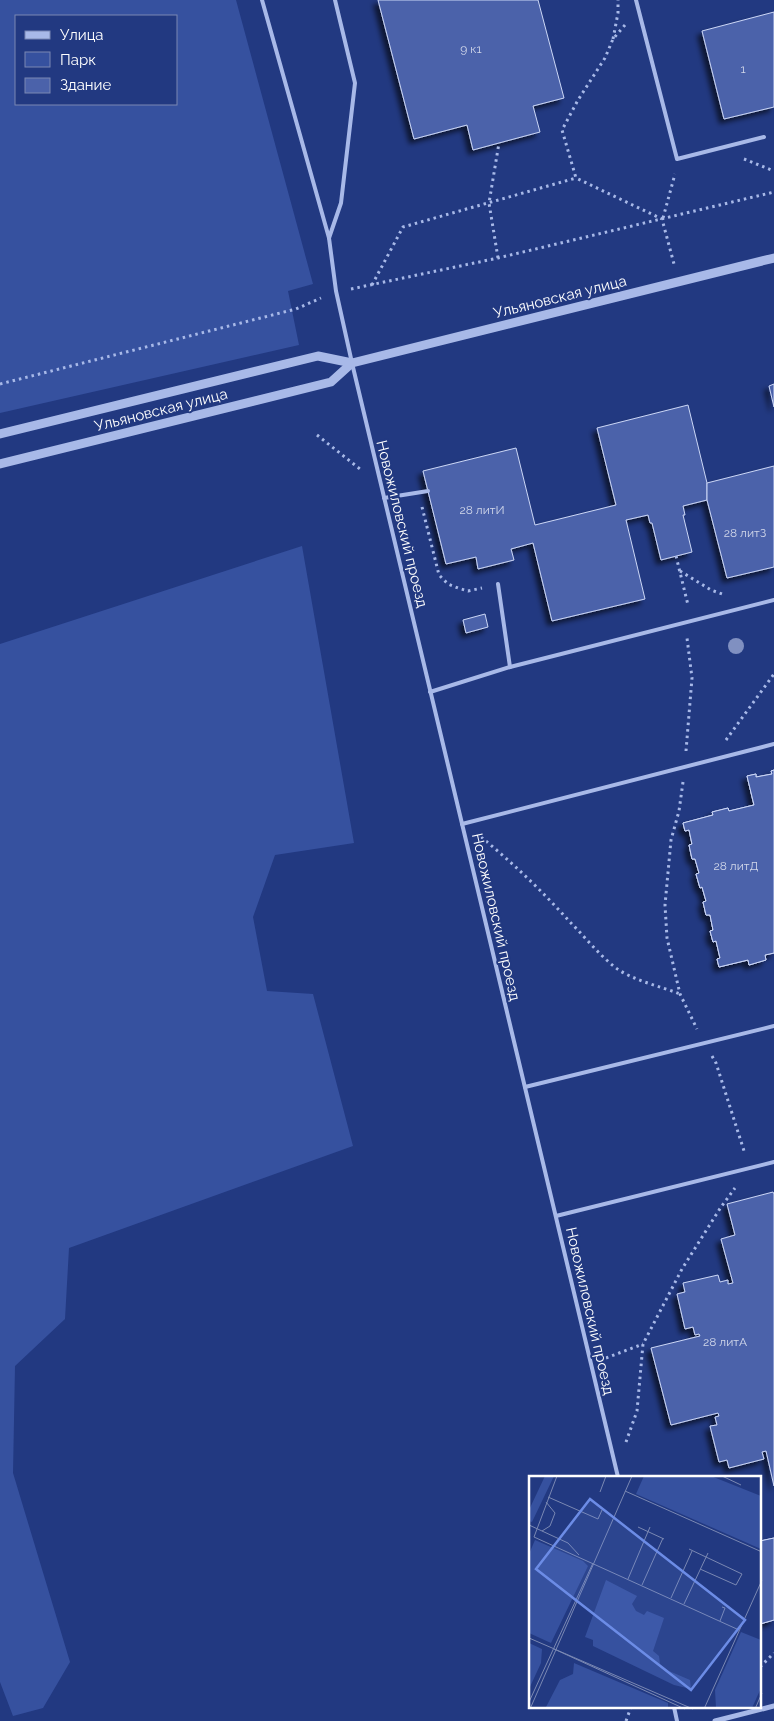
<svg xmlns="http://www.w3.org/2000/svg" width="774" height="1721" font-family="Raleway,sans-serif">
<style>
.green{fill:#36519f;fill-rule:evenodd}
.building{fill:#4b62aa;stroke:#ccd7f6;filter:url(#shadow)}
.lines{fill:none;stroke-linecap:round;stroke-linejoin:round}
.path{stroke:#a8b9e8;stroke-width:3;stroke-dasharray:2.5 4;stroke-linecap:butt}
.service{stroke:#a8b9e8;stroke-width:4}
.minor{stroke:#a8b9e8;stroke-width:5}
.tertiary{stroke:#a8b9e8;stroke-width:9}
.tree{fill:#8090c1}
.labels{text-anchor:middle;dominant-baseline:central;stroke-width:4;stroke-linejoin:round;paint-order:stroke}
.number-label{font-size:12px;fill:#d2d8ea}
.street-label{font-size:15px;fill:#fff;stroke:#223981}
.inset-road{fill:none;stroke:#7a88b3;stroke-width:1}
.view{fill:#6c8ce6;fill-opacity:0.15;stroke:#6c8ce6;stroke-width:2.5}
.inset-edge{fill:none;stroke:#fff;stroke-width:2.5}
</style>
<defs>
<filter id="shadow"><feDropShadow dx="-4.5" dy="4.5" stdDeviation="2.5" flood-color="#0009"/></filter>
</defs>
<rect width="100%" height="100%" fill="#223981"/>
<g class="green">
<path d="M0,0H236L313,284L288,291L299,345L0,413ZM16,16H176V104H16Z"/>
<polygon points="302,546 354,843 275,855 253,917 267,991 313,994 353,1146 69,1248 65,1319 15,1366 13,1473 70,1662 43,1708 13,1716 0,1682 0,644"/>
</g>
<g class="building">
<polygon points="378,0 538,0 564,98 533,106 540,132 473,150 467,125 414,139"/>
<polygon points="774,12 774,107 724,119 702,31"/>
<polygon points="774,384 774,407 769,386"/>
<polygon points="688,405 707,483 707,500 683,506 685,515 683,515 692,552 661,560 652,523 650,523 648,515 626,520 645,599 552,621 533,543 511,549 514,560 478,569 476,557 446,564 423,471 516,448 535,525 616,505 597,428"/>
<polygon points="774,466 774,567 727,578 707,500 707,483"/>
<polygon points="485,614 488,627 466,633 463,620"/>
<polygon points="774,770 774,953 765,955 766,960 749,965 748,960 719,967 717,959 720,958 716,941 713,942 710,931 713,930 710,915 706,915 703,902 706,901 702,887 700,888 696,874 699,873 695,859 692,859 689,845 692,844 689,830 685,831 683,823 713,815 712,812 728,808 729,811 754,805 747,776 756,774 756,777 772,774 771,771"/>
<polygon points="774,770 774,953 765,955 766,960 749,965 748,960 719,967 717,959 720,958 716,941 713,942 710,931 713,930 710,915 706,915 703,902 706,901 702,887 700,888 696,874 699,873 695,859 692,859 689,845 692,844 689,830 685,831 683,823 713,815 712,812 728,808 729,811 754,805 747,776 756,774 756,777 772,774 771,771"/>
<polygon points="773,1192 774,1194 774,1486 766,1451 762,1452 764,1459 729,1468 727,1460 719,1462 710,1426 717,1425 715,1417 719,1416 718,1413 671,1425 651,1348 700,1336 699,1334 695,1335 693,1327 685,1329 677,1294 685,1292 683,1283 718,1275 720,1282 728,1280 728,1284 733,1283 721,1239 735,1235 727,1204"/>
<polygon points="774,1538 774,1620 760,1624 760,1541"/>
<polygon points="774,1538 774,1620 760,1624 760,1541"/>
</g>
<g class="lines">
<g class="path">
<polyline points="625,25 613,39 605,58 578,100 562,130 576,178 662,219 674,264"/>
<polyline points="613,39 618,13 618,0"/>
<polyline points="744,159 774,171"/>
<polyline points="663,218 675,174"/>
<polyline points="498,258 489,203 499,143"/>
<polyline points="372,285 403,227 576,178"/>
<polyline points="351,289 498,258 774,192"/>
<polyline points="0,384 296,309 321,298"/>
<polyline points="317,435 360,469"/>
<polyline points="422,507 439,575 448,584 458,588 468,591 482,588"/>
<polyline points="676,556 688,605"/>
<polyline points="680,571 711,590 725,595"/>
<polyline points="726,740 774,674"/>
<polyline points="686,751 692,678 687,638"/>
<polyline points="683,782 679,811 671,840 665,905 667,938 680,994 697,1029"/>
<path d="M481,837C513,863 543,892 570,922C585,937 599,955 616,968C634,981 660,986 680,994"/>
<polyline points="712,1056 716,1063 745,1154"/>
<polyline points="606,1358 643,1344"/>
<polyline points="626,1442 637,1411 643,1344 682,1269 721,1207 735,1188"/>
<polyline points="760,1667 774,1653"/>
<polyline points="626,1721 631,1707"/>
</g>
<g class="service">
<polyline points="262,0 329,238 336,291 352,363 618,1477"/>
<polyline points="636,0 677,159 764,137"/>
<polyline points="329,238 341,203 355,83 335,0"/>
<polyline points="384,498 428,491"/>
<polyline points="498,584 510,667"/>
<polyline points="430,692 510,667 774,600"/>
<polyline points="462,824 774,744"/>
<polyline points="525,1087 774,1026"/>
<polyline points="556,1216 774,1162"/>
<polyline points="674,1707 677,1721"/>
</g>
<polyline class="minor" points="715,1721 774,1706"/>
<g class="tertiary">
<polyline points="0,434 318,356 352,363 774,258"/>
<polyline points="0,464 331,382 352,363"/>
</g>
</g>
<circle class="tree" cx="736" cy="646" r="8"/>
<g class="labels">
<g class="number-label">
<text x="471" y="49">9 к1</text>
<text x="743" y="69">1</text>
<text x="482" y="510">28 литИ</text>
<text x="745" y="533">28 литЗ</text>
<text x="736" y="866">28 литД</text>
<text x="725" y="1342">28 литА</text>
</g>
<g class="street-label">
<text transform="translate(560 297) rotate(-14)">Ульяновская улица</text>
<text transform="translate(161 410) rotate(-14)">Ульяновская улица</text>
<text transform="translate(402 524) rotate(76)">Новожиловский проезд</text>
<text transform="translate(496 917) rotate(77)">Новожиловский проезд</text>
<text transform="translate(590 1311) rotate(77)">Новожиловский проезд</text>
</g>
</g>
<g transform="translate(529 1476)">
<rect width="232" height="232" fill="#223981"/>
<path d="M16,0H25L3,46L0,45V34ZM115,0H182L232,20V73L107,18ZM6,64L54,85L59,90L22,167L0,157V78ZM77,104L108,120L103,128L107,135L115,139L118,135L135,142L124,175L130,180L131,188L140,195L161,204L162,213L145,209L64,170V164L56,161ZM212,156L232,164V212L223,232H187L186,214ZM0,167L13,173L12,187L0,213ZM45,187L139,227V233H16L31,204L44,198Z" fill="#36519f"/>
<path class="inset-road" d="M28,0L5,61L210,154M193,0L212,9M96,15L233,76M71,16L77,0M19,21L69,43L73,34M0,49L39,67L50,79M109,51L135,63M13,55L21,50L26,37L17,26M160,73L213,98L207,109L171,93M99,103L121,51M113,109L134,62M142,122L163,75M155,128L179,77M191,145L196,132L193,131M0,162L164,233M25,173L156,233M0,226L64,87M1,233L103,0M175,233L233,104M226,233L233,217"/>
<path class="view" d="M61,23L216,144L162,214L7,93Z"/>
<rect width="232" height="232" class="inset-edge"/>
</g>
<rect x="15" y="15" width="162" height="90" fill="#223981" stroke="#7a88b3"/>
<rect x="25" y="31" width="25" height="8" fill="#a8b9e8" stroke="#7a88b3"/>
<text x="60" y="40" font-size="15" fill="#ffffff">Улица</text>
<rect x="25" y="52" width="25" height="15" fill="#36519f" stroke="#7a88b3"/>
<text x="60" y="65" font-size="15" fill="#ffffff">Парк</text>
<rect x="25" y="78" width="25" height="15" fill="#4b62aa" stroke="#7a88b3"/>
<text x="60" y="90" font-size="15" fill="#ffffff">Здание</text>
</svg>
